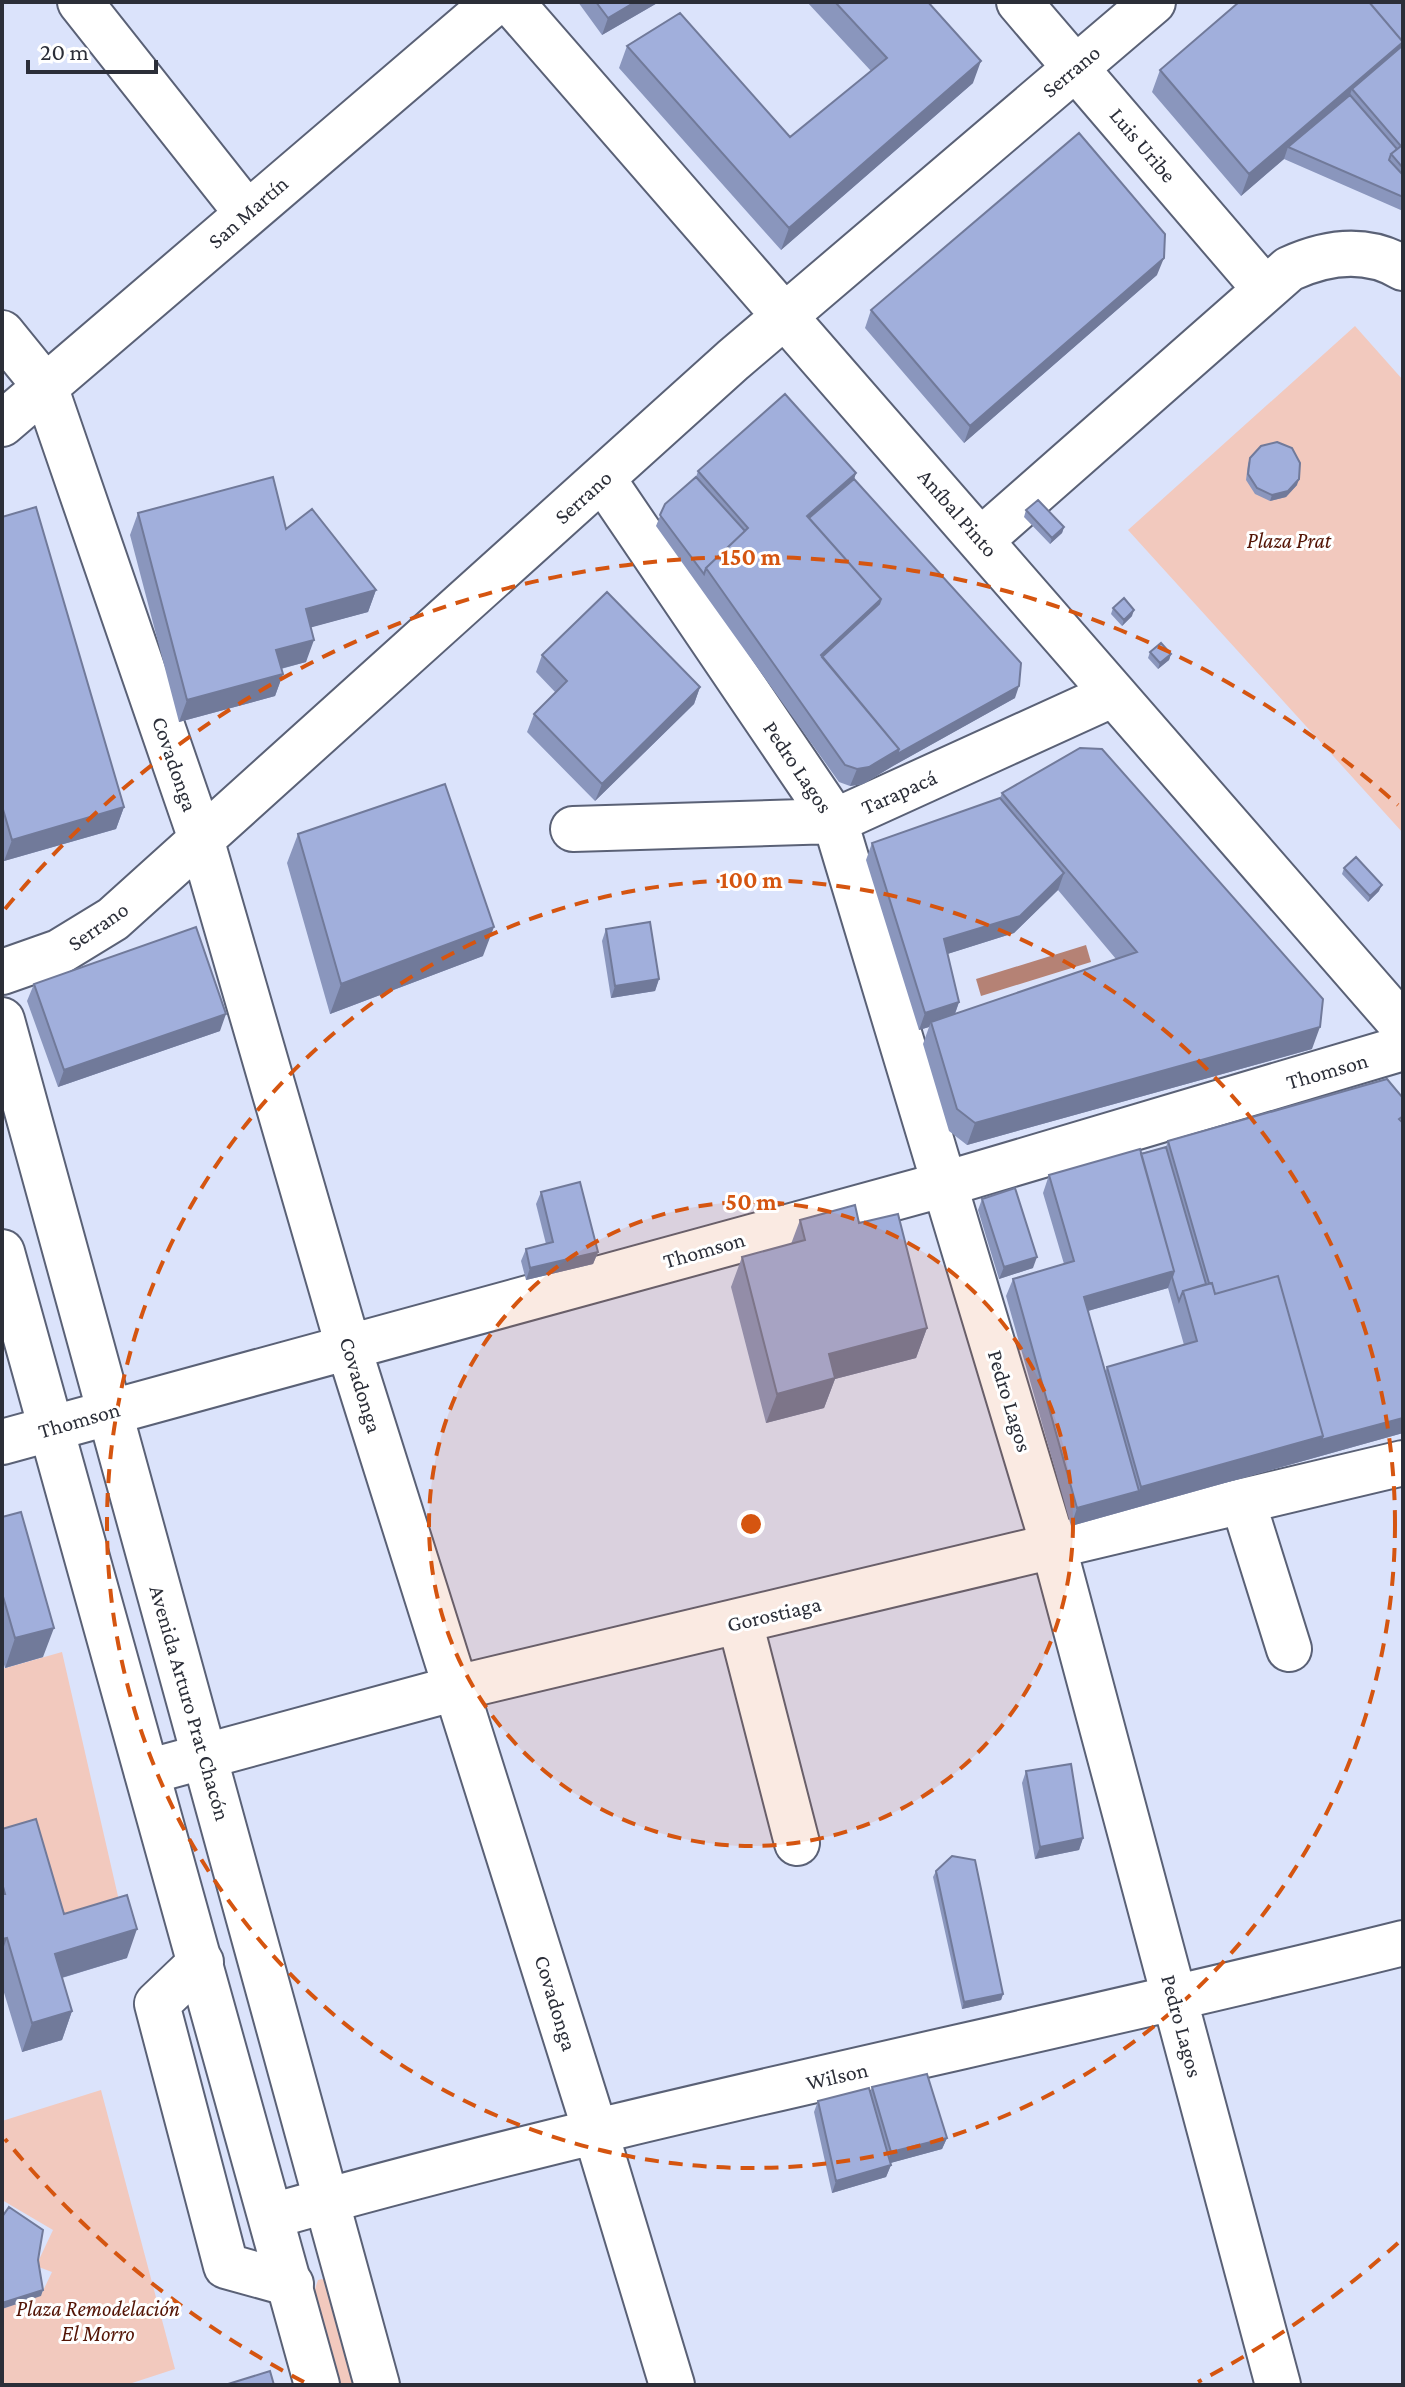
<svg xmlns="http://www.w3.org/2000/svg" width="1405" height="2387" font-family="'Crimson Pro',serif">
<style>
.green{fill:#f2c9be}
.water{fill:#b58275}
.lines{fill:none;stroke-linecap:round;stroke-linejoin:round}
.minor-casing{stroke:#5a6176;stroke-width:48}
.major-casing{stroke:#5a6176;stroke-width:48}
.minor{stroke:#fff;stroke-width:44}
.major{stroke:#fff;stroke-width:44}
.wall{fill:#8a96bd;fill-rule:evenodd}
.shaded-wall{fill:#717a9a}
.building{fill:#a1afdc;stroke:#717a9a;stroke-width:2}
.ring{fill:none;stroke:#d55510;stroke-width:4;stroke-dasharray:14 10}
.labels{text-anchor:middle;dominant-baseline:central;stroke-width:6;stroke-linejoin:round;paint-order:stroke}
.street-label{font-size:22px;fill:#2b2e38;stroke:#fff}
.park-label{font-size:22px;font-style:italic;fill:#531405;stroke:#fff}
.centre{fill:#d55510;stroke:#fff;stroke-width:4}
.ring-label{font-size:24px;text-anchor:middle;font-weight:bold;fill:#d55510;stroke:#fff;stroke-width:6;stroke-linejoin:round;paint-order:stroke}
</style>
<rect width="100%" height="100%" fill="#dbe3fb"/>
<!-- green -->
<path class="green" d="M 1355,326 L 1403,380 L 1403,833 L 1128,530 Z
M 62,1652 L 120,1905 L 56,1924 L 2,1838 L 2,1669 Z
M 101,2090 L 175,2369 L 126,2385 L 2,2385 L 2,2309 L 41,2295 L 52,2272 L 36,2266 L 53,2230 L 2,2200 L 2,2121 Z
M 322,2279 L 328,2282 L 356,2385 L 340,2385 L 314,2292 L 318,2280 Z"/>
<!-- water -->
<path class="water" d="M 1086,945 L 1091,962 L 981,996 L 976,979 Z"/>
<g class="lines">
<!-- minor casing -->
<g class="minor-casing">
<path id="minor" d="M 80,2 L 247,213
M 511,2 L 1403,1026
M 1019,2 L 1265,289
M 2,333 L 45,386 L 202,842 L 349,1349 L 595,2130 L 672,2385
M 2,424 L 495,2
M 603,479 L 835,821 L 1054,1548 L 1278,2385
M 981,540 L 1289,269 C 1326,252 1366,246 1403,268
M 573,829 L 835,821 L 1114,694
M 2,972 L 59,952 L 113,919 L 733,360 L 1153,2
M 2,1442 L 945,1184 L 1403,1048
M 1243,1502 L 1289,1649
M 740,1622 L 797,1843
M 147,1772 L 456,1688 L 1403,1463
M 201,1962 L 157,2004 L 226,2266 L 291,2284
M 272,2216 C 645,2110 1027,2037 1403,1943"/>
</g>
<!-- major casing -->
<g class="major-casing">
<path id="major" d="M 2,1020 L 377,2385
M 2,1252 L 317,2385"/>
</g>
<!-- minor -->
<use href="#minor" class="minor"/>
<!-- major -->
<use href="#major" class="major"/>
</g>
<!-- wall -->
<path class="wall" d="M 578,2 L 659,2 L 602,35 Z
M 807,2 L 928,2 L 973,83 L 781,250 L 619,68 L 627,46 L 790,137 L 871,71 Z
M 1403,2 L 1403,211 L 1284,159 L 1241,196 L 1152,92 L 1160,70 Z
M 1157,275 L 964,443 L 865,328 L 871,310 Z
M 1250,458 L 1297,485 L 1286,497 L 1270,501 L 1255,494 L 1246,480 L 1248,464 Z
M 698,471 L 856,473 L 854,479 L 1015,698 L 893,766 L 863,784 L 850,786 L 839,782 L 656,526 L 665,504 L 696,477 Z
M 1026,510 L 1064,527 L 1062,533 L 1050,544 L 1024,517 Z
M 138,513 L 286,529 L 376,590 L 368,612 L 311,627 L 306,662 L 281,669 L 283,674 L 275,696 L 179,722 L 130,535 Z
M 2,517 L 124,807 L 116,829 L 4,861 L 2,856 Z
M 1113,608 L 1132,616 L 1122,626 L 1111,614 Z
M 1150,652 L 1171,654 L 1169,660 L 1158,669 L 1148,658 Z
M 542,655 L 700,687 L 694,704 L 595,801 L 527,732 L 534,714 L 556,693 L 536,672 Z
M 1002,793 L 1312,1049 L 967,1145 L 949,1131 L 923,1044 L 929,1027 L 919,1030 L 866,860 L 872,843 L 1000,798 ZM 1058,890 L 1116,959 L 955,1014 L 959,1002 L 947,954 L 1014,933 Z
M 298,834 L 483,956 L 330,1014 L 287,863 Z
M 1344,868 L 1379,891 L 1368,902 L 1342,874 Z
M 606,929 L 659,979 L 655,991 L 611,998 L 602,941 Z
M 34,984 L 220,1031 L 58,1087 L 27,1001 Z
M 1168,1141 L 1403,1433 L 1071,1526 L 1006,1296 L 1013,1279 L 1064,1264 L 1043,1193 L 1049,1175 L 1166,1147 ZM 1168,1288 L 1184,1345 L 1107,1367 L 1105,1373 L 1088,1311 Z
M 541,1192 L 598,1252 L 593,1264 L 526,1280 L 521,1261 L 526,1249 L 546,1244 L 536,1204 Z
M 982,1199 L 1033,1268 L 999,1279 L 978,1210 Z
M 800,1220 L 859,1223 L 927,1328 L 916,1358 L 835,1379 L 824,1408 L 766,1423 L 731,1287 L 742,1257 L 791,1244 Z
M 2,1517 L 43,1657 L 5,1668 L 2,1658 Z
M 1026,1771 L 1083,1838 L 1079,1850 L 1035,1859 L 1022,1783 Z
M 2,1829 L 64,1914 L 127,1958 L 62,1978 L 72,2011 L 62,2040 L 22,2052 L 2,1986 Z
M 936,1871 L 1003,1994 L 1001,2000 L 962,2009 L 933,1877 Z
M 872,2087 L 947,2138 L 942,2149 L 890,2163 L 891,2165 L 886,2177 L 832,2193 L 814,2112 L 818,2101 L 870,2093 Z"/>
<!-- shaded-wall -->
<path class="shaded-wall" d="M 635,2 L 659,2 L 602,35 L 608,18 Z
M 1403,42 L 1395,64 L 1352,89 L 1346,106 L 1288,147 L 1284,159 L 1241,196 L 1249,174 Z
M 981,61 L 973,83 L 781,250 L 789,228 Z
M 1164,258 L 1157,275 L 964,443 L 970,426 Z
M 856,473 L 850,491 L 809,526 L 807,516 Z
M 1299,479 L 1297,485 L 1286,497 L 1270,501 L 1272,495 Z
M 1064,527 L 1062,533 L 1050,544 L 1052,538 Z
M 376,590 L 368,612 L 298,631 L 306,609 Z
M 881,599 L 874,616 L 822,664 L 821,655 Z
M 1134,610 L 1132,616 L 1122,626 L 1124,620 Z
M 314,640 L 306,662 L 268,672 L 276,650 Z
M 1171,654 L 1169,660 L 1158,669 L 1160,663 Z
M 283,674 L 275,696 L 179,722 L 187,700 Z
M 1019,686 L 1015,698 L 893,766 L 897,754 Z
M 700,687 L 694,704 L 595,801 L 602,784 Z
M 899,749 L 893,766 L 863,784 L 850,786 L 857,769 Z
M 124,807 L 116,829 L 4,861 L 12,840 Z
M 1064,873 L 1058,890 L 1014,933 L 938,957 L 944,939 Z
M 1382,885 L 1379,891 L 1368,902 L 1370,896 Z
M 494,927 L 483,956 L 330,1014 L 341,984 Z
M 659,979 L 655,991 L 611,998 L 615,986 Z
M 959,1002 L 953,1019 L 931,1022 L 929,1027 L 919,1030 L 925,1013 Z
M 226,1014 L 220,1031 L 58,1087 L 64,1070 Z
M 1320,1027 L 1312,1049 L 967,1145 L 975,1123 Z
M 598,1252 L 593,1264 L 526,1280 L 530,1268 Z
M 1037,1257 L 1033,1268 L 999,1279 L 1004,1267 Z
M 1174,1271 L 1168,1288 L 1077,1314 L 1084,1297 Z
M 927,1328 L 916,1358 L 835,1379 L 824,1408 L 766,1423 L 777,1394 L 829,1354 Z
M 1403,1418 L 1403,1433 L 1071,1526 L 1077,1508 L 1139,1491 L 1141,1487 L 1323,1436 Z
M 54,1628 L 43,1657 L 5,1668 L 15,1638 Z
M 1083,1838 L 1079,1850 L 1035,1859 L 1040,1847 Z
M 137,1929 L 127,1958 L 44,1983 L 55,1954 Z
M 7,1938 L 2,1952 L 2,1939 Z
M 1003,1994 L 1001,2000 L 962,2009 L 964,2002 Z
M 72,2011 L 62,2040 L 22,2052 L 32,2023 Z
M 947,2138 L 942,2149 L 887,2164 L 891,2152 Z
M 891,2165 L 886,2177 L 832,2193 L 836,2181 Z
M 43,2290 L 41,2296 L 2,2309 L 2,2303 Z"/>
<!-- building -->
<path class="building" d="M 596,2 L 635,2 L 608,18 Z
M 835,2 L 928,2 L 981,61 L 789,228 L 627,46 L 680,13 L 790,137 L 887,58 Z
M 1239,2 L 1369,2 L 1403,42 L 1249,174 L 1160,70 Z
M 1369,2 L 1403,2 L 1403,168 L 1391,154 L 1401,146 L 1352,89 L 1401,47 L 1403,42 Z
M 1350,95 L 1397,149 L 1391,154 L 1389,160 L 1403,175 L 1403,197 L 1288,147 Z
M 1079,133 L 1165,234 L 1164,258 L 970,426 L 871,310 Z
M 785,394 L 856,473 L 807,516 L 881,599 L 821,655 L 899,749 L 869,767 L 857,769 L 845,765 L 706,568 L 748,528 L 698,471 Z
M 1277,442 L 1292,448 L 1300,463 L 1299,479 L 1288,491 L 1272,495 L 1257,488 L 1248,474 L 1250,458 L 1261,446 Z
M 273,477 L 286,529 L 312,509 L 376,590 L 306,609 L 314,640 L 276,650 L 283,674 L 187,700 L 138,513 Z
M 696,477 L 745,531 L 706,568 L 704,574 L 660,515 L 665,504 Z
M 854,479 L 1021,663 L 1019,686 L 897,754 L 899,749 L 822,657 L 879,604 L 881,599 L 809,518 Z
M 1038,500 L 1064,527 L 1052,538 L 1026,510 Z
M 36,507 L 124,807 L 12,840 L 2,806 L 2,517 Z
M 607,592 L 700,687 L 602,784 L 534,714 L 567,681 L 542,655 Z
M 1124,598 L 1134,610 L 1124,620 L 1113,608 Z
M 1161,643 L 1171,654 L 1160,663 L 1150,652 Z
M 1080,748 L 1102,749 L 1323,999 L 1320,1027 L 975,1123 L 957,1109 L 931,1022 L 1137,952 L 1002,793 Z
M 445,784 L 494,927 L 341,984 L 298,834 Z
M 1000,798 L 1064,873 L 1020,916 L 944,939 L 959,1002 L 925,1013 L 872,843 Z
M 1356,857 L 1382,885 L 1370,896 L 1344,868 Z
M 650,922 L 659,979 L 615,986 L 606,929 Z
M 196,927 L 226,1014 L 64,1070 L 34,984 Z
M 1387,1079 L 1403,1098 L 1403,1116 L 1399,1119 L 1403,1123 L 1403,1418 L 1321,1440 L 1323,1436 L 1278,1276 L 1215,1294 L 1212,1283 L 1209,1283 L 1168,1141 Z
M 1166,1147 L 1206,1284 L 1183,1291 L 1179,1301 L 1172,1277 L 1174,1271 L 1141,1154 Z
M 1140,1149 L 1174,1271 L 1084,1297 L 1139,1491 L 1077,1508 L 1013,1279 L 1074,1261 L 1049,1175 Z
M 580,1182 L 598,1252 L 530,1268 L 526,1249 L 553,1242 L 541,1192 Z
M 1015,1188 L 1037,1257 L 1004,1267 L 982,1199 Z
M 855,1205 L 859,1223 L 898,1214 L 927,1328 L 829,1354 L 835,1378 L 777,1394 L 742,1257 L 805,1240 L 800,1220 Z
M 1278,1276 L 1323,1436 L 1141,1487 L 1107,1367 L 1197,1341 L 1183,1291 L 1212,1283 L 1215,1294 Z
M 21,1512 L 54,1628 L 15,1638 L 2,1593 L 2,1517 Z
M 1071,1764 L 1083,1838 L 1040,1847 L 1026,1771 Z
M 36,1819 L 64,1914 L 127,1895 L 137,1929 L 55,1954 L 72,2011 L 32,2023 L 7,1938 L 2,1939 L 2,1894 L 5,1894 L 2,1883 L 2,1829 Z
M 952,1856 L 975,1860 L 1003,1994 L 964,2002 L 936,1871 Z
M 927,2074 L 947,2138 L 891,2152 L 872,2087 Z
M 869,2088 L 891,2165 L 836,2181 L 818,2101 Z
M 9,2207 L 43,2230 L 38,2260 L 43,2290 L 2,2303 L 2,2217 Z
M 270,2371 L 274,2385 L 228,2385 L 228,2384 Z"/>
<!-- distance rings -->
<circle cx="751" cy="1524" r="322" fill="#d55510" fill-opacity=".12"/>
<g class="ring">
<circle cx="751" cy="1524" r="322"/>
<circle cx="751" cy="1524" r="644"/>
<path d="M1398 2243A967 967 0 0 1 1198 2382M304 2382A967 967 0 0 1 5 2139M5 909A967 967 0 0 1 1398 805"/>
</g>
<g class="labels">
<!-- street labels -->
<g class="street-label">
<text transform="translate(1071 71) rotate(-40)">Serrano</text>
<text transform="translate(1143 145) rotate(50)">Luis Uribe</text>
<text transform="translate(248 212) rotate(-41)">San Martín</text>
<text transform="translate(583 497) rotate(-42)">Serrano</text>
<text transform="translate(958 513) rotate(49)">Aníbal Pinto</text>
<text transform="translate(175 764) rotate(71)">Covadonga</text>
<text transform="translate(798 767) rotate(56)">Pedro Lagos</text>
<text transform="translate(899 792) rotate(-24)">Tarapacá</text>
<text transform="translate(98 926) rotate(-35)">Serrano</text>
<text transform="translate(1327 1071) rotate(-16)">Thomson</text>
<text transform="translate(704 1250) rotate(-16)">Thomson</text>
<text transform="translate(361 1385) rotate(73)">Covadonga</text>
<text transform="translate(1010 1401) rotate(73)">Pedro Lagos</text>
<text transform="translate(79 1420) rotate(-16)">Thomson</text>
<text transform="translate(774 1614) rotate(-13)">Gorostiaga</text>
<text transform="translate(190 1703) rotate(74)">Avenida Arturo Prat Chacón</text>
<text transform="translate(556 2003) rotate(73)">Covadonga</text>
<text transform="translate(1182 2026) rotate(75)">Pedro Lagos</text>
<text transform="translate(837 2076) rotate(-13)">Wilson</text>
</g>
<!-- park labels -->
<g class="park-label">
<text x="1289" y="540">Plaza Prat</text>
<text x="98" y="2308">Plaza Remodelación<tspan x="98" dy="25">El Morro</tspan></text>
</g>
</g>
<circle cx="751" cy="1524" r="12" class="centre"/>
<g class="ring-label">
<text x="751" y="565">150 m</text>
<text x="751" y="888">100 m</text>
<text x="751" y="1210">50 m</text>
</g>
<!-- border -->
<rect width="1405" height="2387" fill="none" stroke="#2b2e38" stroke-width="8"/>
<!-- scale -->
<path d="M28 60v12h128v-12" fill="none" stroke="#2b2e38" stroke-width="4"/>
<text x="40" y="60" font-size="24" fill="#2b2e38" stroke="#ffffff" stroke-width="6" paint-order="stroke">20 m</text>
</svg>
